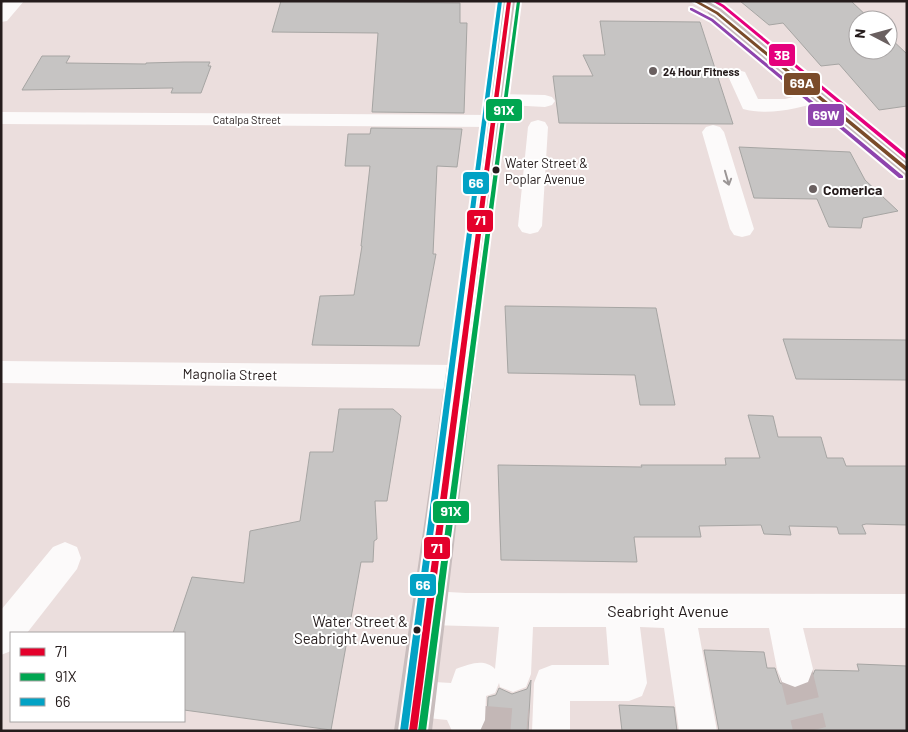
<svg xmlns="http://www.w3.org/2000/svg" width="908" height="732" font-family="Barlow,sans-serif">
<style>
.building{fill:#c6c4c3;stroke:#a6a5a3}
.lines{fill:none;stroke-linecap:round;stroke-linejoin:round}
.minor-tunnel{stroke:#c3b7b6;stroke-width:33;stroke-dasharray:33 16;stroke-linecap:butt}
.minor{fill:#fcfafa;fill-rule:evenodd}
.major{fill:#c8bdbd;fill-rule:evenodd}
.bus-1-casing{stroke:#fff;stroke-width:4}
.bus-2-casing{stroke:#fff;stroke-width:4}
.bus-3-casing{stroke:#fff;stroke-width:4}
.bus-4-casing{stroke:#fff;stroke-width:4}
.bus-5-casing{stroke:#fff;stroke-width:4}
.bus-6-casing{stroke:#fff;stroke-width:4}
.bus-1{fill:#e4002b;fill-rule:evenodd}
.bus-2{fill:#00a651;fill-rule:evenodd}
.bus-3{fill:#02a2c5;fill-rule:evenodd}
.bus-4{fill:#7a4b2a;fill-rule:evenodd}
.bus-5{fill:#8e44ad;fill-rule:evenodd}
.bus-6{fill:#e5007d;fill-rule:evenodd}
.oneway{stroke:#9b9696}
.poi-dot{fill:#6a6060;stroke:#fff;stroke-width:2}
.bus-dot{fill:#251c1c;stroke:#fff;stroke-width:2}
.labels{text-anchor:middle;dominant-baseline:central;stroke-width:4;stroke-linejoin:round;paint-order:stroke}
.far-poi-label{font-size:11px;font-weight:bold;fill:#251c1c;stroke:#fff;text-anchor:start}
.far-street-label{font-size:11px;fill:#251c1c;stroke:#fff}
.bus-label{font-size:13px;fill:#251c1c;stroke:#fff;text-anchor:start}
.poi-label{font-size:14px;font-weight:bold;fill:#251c1c;stroke:#fff;text-anchor:start}
.street-label{font-size:14px;fill:#251c1c;stroke:#fff}
.near-bus-label{font-size:15px;fill:#251c1c;stroke:#fff;text-anchor:end}
.near-street-label{font-size:16px;fill:#251c1c;stroke:#fff}
.line-badge{stroke:#fff;stroke-width:2}
.badge-label{font-size:14px;text-anchor:middle;font-weight:bold;fill:#fff}
</style>
<rect width="100%" height="100%" fill="#ebdedd"/>
<!-- building -->
<path class="building" d="M 281,1 L 460,3 L 460,23 L 467,23 L 464,113 L 372,112 L 378,33 L 272,32 Z
M 740,1 L 851,1 L 871,20 L 858,20 L 858,50 L 888,50 L 888,36 L 907,54 L 907,106 L 879,110 L 839,64 L 821,66 L 783,23 L 769,25 Z
M 600,21 L 700,22 L 733,124 L 559,123 L 553,76 L 593,76 L 583,55 L 605,55 Z
M 42,56 L 70,56 L 66,63 L 146,64 L 146,63 L 184,62 L 210,62 L 208,66 L 211,66 L 201,93 L 171,93 L 173,88 L 22,90 Z
M 371,128 L 462,129 L 457,167 L 437,166 L 433,254 L 436,254 L 419,346 L 312,345 L 320,296 L 354,295 L 362,246 L 361,246 L 370,166 L 345,166 L 348,134 L 370,134 Z
M 739,147 L 850,152 L 865,180 L 898,211 L 863,218 L 861,228 L 829,227 L 817,199 L 754,198 Z
M 505,306 L 656,308 L 675,405 L 640,405 L 635,375 L 508,373 Z
M 783,339 L 907,340 L 907,380 L 796,379 Z
M 339,409 L 393,409 L 401,416 L 387,501 L 375,501 L 377,539 L 374,541 L 373,562 L 361,562 L 331,730 L 184,710 L 184,633 L 173,633 L 192,577 L 244,583 L 250,531 L 300,521 L 310,452 L 333,452 Z
M 748,415 L 773,416 L 778,437 L 821,437 L 827,458 L 843,458 L 846,466 L 907,466 L 907,525 L 866,524 L 862,525 L 866,534 L 839,534 L 837,527 L 789,526 L 791,535 L 764,534 L 761,525 L 699,526 L 701,537 L 634,537 L 637,562 L 501,560 L 498,465 L 642,467 L 641,465 L 726,465 L 725,458 L 760,458 Z
M 704,650 L 764,652 L 767,668 L 775,668 L 780,683 L 794,689 L 809,684 L 815,670 L 859,671 L 857,664 L 907,666 L 907,731 L 719,731 Z
M 531,680 L 528,731 L 482,731 L 487,720 L 488,697 L 496,695 L 499,688 L 512,694 L 527,689 Z
M 619,705 L 674,707 L 677,731 L 622,731 Z"/>
<g class="lines">
<!-- minor-tunnel -->
<path class="minor-tunnel" d="M 795,669 L 810,731
M 478,722 L 528,726"/>
<!-- minor -->
<path class="minor" d="M 5,1 L 24,1 L 7,21 L 1,22 L 1,6 Z
M 738,70 L 745,72 L 758,99 L 785,99 L 818,91 L 825,93 L 828,97 L 825,101 C 798,108 770,116 743,109 L 728,76 L 731,72 Z
M 496,94 L 545,95 L 552,97 L 555,101 L 552,105 L 545,107 L 489,104 L 486,100 L 489,96 Z
M 1,112 L 493,115 L 500,116 L 503,121 L 500,126 L 493,127 L 1,124 Z
M 538,120 L 545,122 L 548,127 L 542,226 L 538,232 L 530,234 L 522,232 L 518,226 L 528,127 L 531,122 Z
M 713,125 L 720,127 L 724,132 L 754,229 L 750,235 L 742,237 L 734,235 L 730,229 L 702,132 L 706,127 Z
M 1,361 L 459,365 L 469,369 L 473,377 L 469,385 L 459,389 L 1,383 Z
M 65,542 L 77,547 L 81,558 L 77,569 L 27,633 L 11,633 L 11,651 L 1,655 L 1,610 L 53,547 Z
M 430,591 L 466,593 L 907,594 L 907,628 L 803,628 L 813,669 L 808,682 L 795,687 L 782,682 L 777,669 L 769,628 L 698,628 L 717,731 L 679,731 L 664,628 L 640,627 L 647,683 L 642,696 L 629,701 L 570,701 L 570,731 L 532,731 L 534,683 L 539,670 L 552,665 L 609,665 L 606,627 L 533,627 L 531,674 L 526,687 L 513,692 L 500,687 L 499,683 L 495,693 L 486,696 L 485,720 L 480,731 L 452,731 L 447,720 L 418,717 L 405,712 L 400,699 L 405,686 L 418,681 L 451,683 L 456,669 C 470,664 484,658 495,669 L 499,627 L 430,625 L 418,620 L 413,608 L 418,596 Z"/>
<!-- major -->
<path class="major" d="M 500,1 L 518,1 L 432,731 L 394,731 Z
M 700,1 L 718,1 L 723,9 L 907,158 L 907,177 L 899,175 L 711,17 Z"/>
<!-- bus-1 casing -->
<g class="bus-1-casing">
<path id="bus-1" d="M 507,1 L 511,1 L 417,731 L 409,731 Z"/>
</g>
<!-- bus-2 casing -->
<g class="bus-2-casing">
<path id="bus-2" d="M 517,1 L 520,2 L 426,731 L 418,731 Z"/>
</g>
<!-- bus-3 casing -->
<g class="bus-3-casing">
<path id="bus-3" d="M 498,1 L 502,1 L 408,730 L 400,731 Z"/>
</g>
<!-- bus-4 casing -->
<g class="bus-4-casing">
<path id="bus-4" d="M 693,1 L 698,1 L 718,12 L 907,167 L 907,172 L 716,14 Z"/>
</g>
<!-- bus-5 casing -->
<g class="bus-5-casing">
<path id="bus-5" d="M 690,8 L 692,8 L 713,19 L 903,176 L 903,178 L 899,178 L 711,21 L 690,10 Z"/>
</g>
<!-- bus-6 casing -->
<g class="bus-6-casing">
<path id="bus-6" d="M 712,1 L 717,1 L 724,5 L 907,155 L 907,160 L 722,7 Z"/>
</g>
<!-- bus-1 -->
<use href="#bus-1" class="bus-1"/>
<!-- bus-2 -->
<use href="#bus-2" class="bus-2"/>
<!-- bus-3 -->
<use href="#bus-3" class="bus-3"/>
<!-- bus-4 -->
<use href="#bus-4" class="bus-4"/>
<!-- bus-5 -->
<use href="#bus-5" class="bus-5"/>
<!-- bus-6 -->
<use href="#bus-6" class="bus-6"/>
</g>
<!-- one-way arrows -->
<defs><path id="oneway-shaft" d="M-6 0H5M1.5-3L5.5 0L1.5 3" fill="none" stroke-width="1.6" stroke-linecap="round" stroke-linejoin="round" transform="scale(1.25)"/></defs>
<use class="oneway" href="#oneway-shaft" transform="translate(727 178) rotate(74)"/>
<!-- markers -->
<g class="poi-dot">
<circle cx="653" cy="71" r="5"/>
<circle cx="813" cy="189" r="5"/>
</g>
<g class="bus-dot">
<circle cx="496" cy="170" r="4.5"/>
<circle cx="417" cy="630" r="4.5"/>
</g>
<g class="labels">
<!-- far-poi labels -->
<g class="far-poi-label">
<text x="663" y="71">24 Hour Fitness</text>
</g>
<!-- far-street labels -->
<g class="far-street-label">
<text x="247" y="119">Catalpa Street</text>
</g>
<!-- bus labels -->
<g class="bus-label">
<text x="505" y="163">Water Street &amp;<tspan x="505" dy="16">Poplar Avenue</tspan></text>
</g>
<!-- poi labels -->
<g class="poi-label">
<text x="823" y="189">Comerica</text>
</g>
<!-- street labels -->
<g class="street-label">
<text transform="translate(230 374) rotate(1)">Magnolia Street</text>
</g>
<!-- near-bus labels -->
<g class="near-bus-label">
<text x="408" y="621">Water Street &amp;<tspan x="408" dy="17">Seabright Avenue</tspan></text>
</g>
<!-- near-street labels -->
<g class="near-street-label">
<text x="668" y="610">Seabright Avenue</text>
</g>
</g>
<g class="line-badge">
<rect x="768" y="43" width="28" height="24" rx="5" fill="#e5007d"/>
<rect x="783" y="72" width="38" height="24" rx="5" fill="#7a4b2a"/>
<rect x="485" y="98" width="38" height="24" rx="5" fill="#00a651"/>
<rect x="807" y="103" width="38" height="24" rx="5" fill="#8e44ad"/>
<rect x="462" y="171" width="28" height="24" rx="5" fill="#02a2c5"/>
<rect x="466" y="209" width="28" height="24" rx="5" fill="#e4002b"/>
<rect x="432" y="500" width="38" height="24" rx="5" fill="#00a651"/>
<rect x="423" y="536" width="28" height="24" rx="5" fill="#e4002b"/>
<rect x="409" y="573" width="28" height="24" rx="5" fill="#02a2c5"/>
</g>
<g class="badge-label">
<text x="782" y="60">3B</text>
<text x="802" y="88">69A</text>
<text x="504" y="115">91X</text>
<text x="826" y="120">69W</text>
<text x="476" y="188">66</text>
<text x="480" y="225">71</text>
<text x="451" y="516">91X</text>
<text x="437" y="553">71</text>
<text x="423" y="590">66</text>
</g>
<!-- border -->
<rect width="908" height="732" fill="none" stroke="#251c1c" stroke-width="5"/>
<!-- legend -->
<rect x="10" y="632" width="175" height="90" fill="#ffffff" stroke="#a8a4a4"/>
<rect x="20" y="648" width="25" height="8" fill="#e4002b" stroke="#a8a4a4"/>
<text x="55" y="657" font-size="15" fill="#251c1c">71</text>
<rect x="20" y="673" width="25" height="8" fill="#00a651" stroke="#a8a4a4"/>
<text x="55" y="682" font-size="15" fill="#251c1c">91X</text>
<rect x="20" y="698" width="25" height="8" fill="#02a2c5" stroke="#a8a4a4"/>
<text x="55" y="707" font-size="15" fill="#251c1c">66</text>
<!-- north arrow -->
<g transform="translate(873 35) rotate(276)"><circle r="24" fill="#ffffff" stroke="#a8a4a4"/>
<path d="M0-4L9 19L0 12L-9 19Z" fill="#6a6060"/>
<text y="-8" font-size="14" font-weight="bold" text-anchor="middle" fill="#251c1c">N</text>
</g>
</svg>
